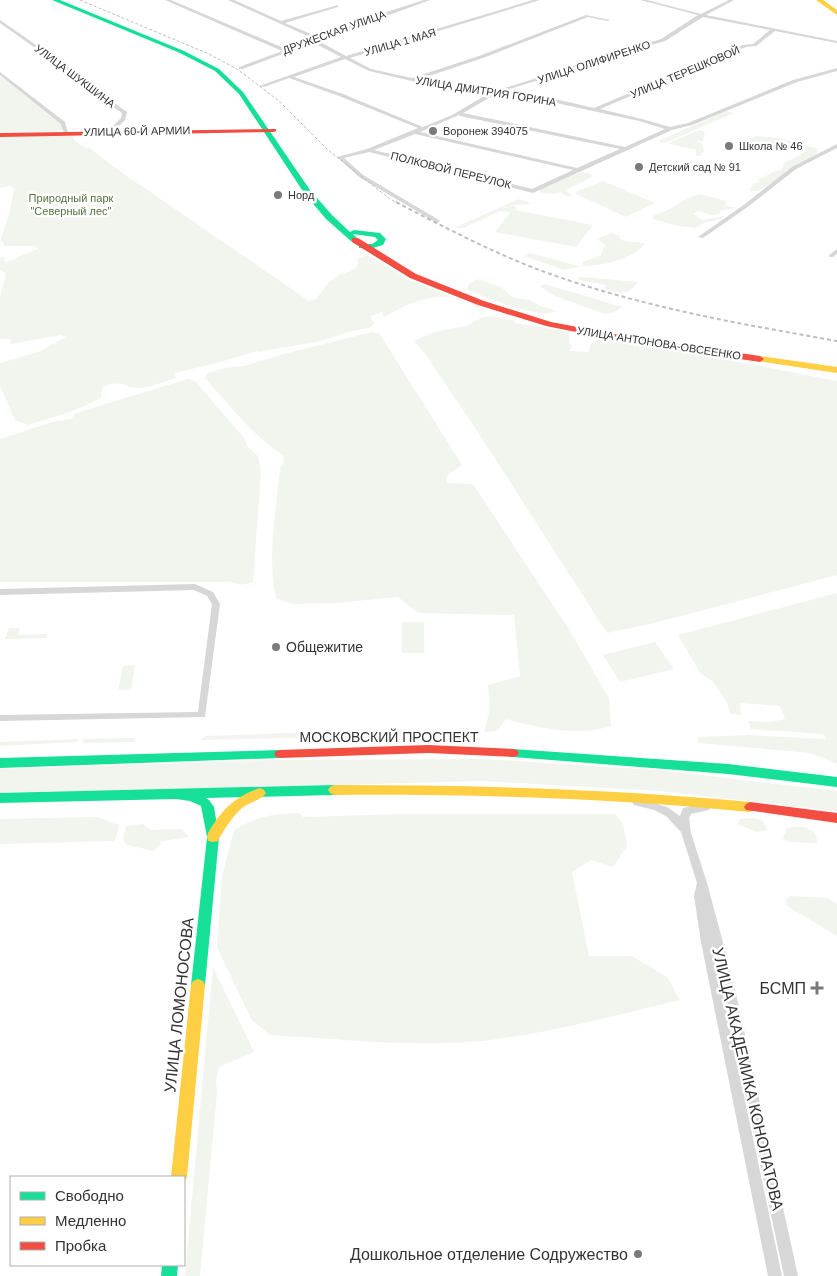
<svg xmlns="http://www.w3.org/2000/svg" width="837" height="1276" font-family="Arial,sans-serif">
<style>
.green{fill:#f1f5ed}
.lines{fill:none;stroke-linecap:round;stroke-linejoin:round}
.street{fill:#d7d7d7;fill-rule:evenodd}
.fast{fill:#16e098;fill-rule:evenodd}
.slow{fill:#ffcf43;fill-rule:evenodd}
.jam{fill:#f24e42;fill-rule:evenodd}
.rail-far1{stroke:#bebebe;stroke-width:1;stroke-dasharray:3 2;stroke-linecap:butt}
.rail{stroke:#bebebe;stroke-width:2;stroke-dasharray:4 3;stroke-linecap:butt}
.poi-dot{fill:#7a7a7a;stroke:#fff;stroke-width:2}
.labels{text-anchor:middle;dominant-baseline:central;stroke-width:5;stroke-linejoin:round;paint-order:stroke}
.far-street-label{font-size:11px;fill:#333;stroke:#fff}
.far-poi-label{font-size:11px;fill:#333;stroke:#fff;text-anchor:start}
.far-park-label{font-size:11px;fill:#54713e;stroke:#fff}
.poi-label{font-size:14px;fill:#333;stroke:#fff;text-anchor:start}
.street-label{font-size:14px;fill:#333;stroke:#fff}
.near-poi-label{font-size:16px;fill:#333;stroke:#fff;text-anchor:end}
.near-street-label{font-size:16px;fill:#333;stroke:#fff}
</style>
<rect width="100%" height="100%" fill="#fff"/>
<!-- green -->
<path class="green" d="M 0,73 L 63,123 L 66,129 L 58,131 L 0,132 Z
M 727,111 L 734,113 L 665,143 L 658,141 Z
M 699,130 L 705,132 L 703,141 L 696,141 L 702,144 L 704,151 L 700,156 L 696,156 L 696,150 L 670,144 L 669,143 Z
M 70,134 L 75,136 L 73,139 L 86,148 L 90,148 L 114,167 L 309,301 L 316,299 L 329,282 L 341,274 L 345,274 L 357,267 L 358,259 L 368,255 L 409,280 L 455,298 C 430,293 405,305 384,317 L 382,312 L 370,316 L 374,323 L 369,328 L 348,332 L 321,341 L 258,352 L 258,351 L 224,361 L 175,373 L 176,378 C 165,381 152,387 140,388 C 124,389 122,377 102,388 L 101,398 L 73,411 L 28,425 L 15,420 L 0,386 L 0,363 L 38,352 L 66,337 L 61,335 L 11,344 L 10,339 L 0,339 L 0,297 L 6,274 L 0,270 L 0,257 L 4,257 L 5,262 C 17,259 27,252 39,249 L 35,246 L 4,246 L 3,242 L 0,241 L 9,215 L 14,189 L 10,186 L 0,188 L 0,135 Z
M 756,136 L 779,138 L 818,149 L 816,158 L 758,191 L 750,191 L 753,184 L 760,182 L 758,180 L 775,171 L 782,170 L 784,163 L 807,151 L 788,146 L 776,146 L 776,143 L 748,143 L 751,138 Z
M 581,172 L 589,173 L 592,177 L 566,190 L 572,195 L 569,197 L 560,192 L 554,194 L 541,193 L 539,190 Z
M 603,181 L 655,203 L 626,217 L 574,193 Z
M 699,194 L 727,201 L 724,206 L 739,208 L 721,210 L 719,214 L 712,215 L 698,211 L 693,214 L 702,220 L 725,216 C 715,223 705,220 696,228 L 674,225 L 653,219 L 653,215 C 673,211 681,199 699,194 Z
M 518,199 L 533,204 L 513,205 L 517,209 L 515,210 L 593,225 L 576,247 L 495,232 L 511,212 L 501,211 L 463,228 L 454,228 Z
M 611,233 L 620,236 L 619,238 C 626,244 637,240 645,244 C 631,260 602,266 582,266 L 583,262 L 601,255 L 605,244 L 596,239 Z
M 530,253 L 579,266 L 579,267 L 564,270 L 524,256 Z
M 582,277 L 638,282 L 630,291 L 619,293 L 604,289 L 606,285 L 579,280 L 579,278 Z
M 477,279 L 501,287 L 514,298 L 530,300 L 540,306 L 557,311 C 541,321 486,297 467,290 L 468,285 Z
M 545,284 L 622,307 L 613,313 L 604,314 L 555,296 L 539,286 Z
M 494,316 L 516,321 L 514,323 L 565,331 L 569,333 L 569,342 L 572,347 L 569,351 L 589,352 L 590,345 L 598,339 L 724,359 L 837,381 L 837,575 L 654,623 L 607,633 L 478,432 L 426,355 L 414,341 L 434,332 L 466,326 L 483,317 Z
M 372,332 L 379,333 L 462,465 L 448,474 L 446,483 L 473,484 L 570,631 L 609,698 L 611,726 C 577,737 539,728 506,719 L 497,731 L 484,732 L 490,709 L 488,685 L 520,676 L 514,615 L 418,613 L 398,597 L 336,603 L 292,604 L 276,598 C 267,557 276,511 280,469 L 284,462 L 284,456 C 253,436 229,405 205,378 L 207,373 L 229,367 L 244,366 L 284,354 Z
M 188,379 L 196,382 L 244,438 L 248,447 L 258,456 L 261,472 L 253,582 L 243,585 L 229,582 L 0,582 L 0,439 L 52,422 L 71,419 L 76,413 Z
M 837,593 L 837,764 L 811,753 L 698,743 L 698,737 L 749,735 L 826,739 L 823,734 L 751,729 L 748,721 L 770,722 L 785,719 L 780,706 L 740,703 L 741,715 L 730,714 L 727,702 L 713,682 L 700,673 L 678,635 Z
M 402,622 L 424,622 L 424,653 L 402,653 Z
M 9,628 L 20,628 L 18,635 L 48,634 L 46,638 L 5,639 Z
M 655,642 L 674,669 L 620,682 L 603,655 Z
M 135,665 L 131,690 L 118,690 L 123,666 Z
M 406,729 L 409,733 L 405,738 L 380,736 L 201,740 L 205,736 Z
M 133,738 L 136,740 L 134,742 L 82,743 L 84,739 Z
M 78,739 L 76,742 L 0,746 L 0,742 Z
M 484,759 L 657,770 L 837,791 L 837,811 L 660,791 L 482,781 L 0,794 L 0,769 L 271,760 Z
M 299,813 L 303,817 L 401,814 L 615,814 L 623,823 L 627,846 L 613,867 L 591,860 L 572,872 L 589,956 L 632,956 L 667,977 L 680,1000 C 620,1014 559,1031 498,1039 C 423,1049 345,1039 270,1035 L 251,1019 L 217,947 L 222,877 L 234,830 C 258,816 272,814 299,813 Z
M 97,817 L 119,825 L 117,835 L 114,841 L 0,844 L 0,819 Z
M 755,818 L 763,821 L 767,830 L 757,832 L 737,824 L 740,819 Z
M 143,824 L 151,830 L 182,829 L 189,837 L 163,841 L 154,851 L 127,845 L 123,840 L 126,826 Z
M 787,827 L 806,827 L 815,833 L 818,843 L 790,842 L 783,839 Z
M 791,896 L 827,898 L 837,904 L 837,936 L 787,906 L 786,899 Z
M 213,967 L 254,1052 L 219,1067 L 216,1080 L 217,1092 L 200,1276 L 185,1276 Z"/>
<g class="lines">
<!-- street -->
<path class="street" d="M 165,0 L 171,0 L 286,49 L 314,39 L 228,0 L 234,0 L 281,21 L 338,5 L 338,7 L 285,23 L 318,37 L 377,15 L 424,0 L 430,0 L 321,40 L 322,43 L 346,56 L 533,0 L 540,0 L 350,58 L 371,69 L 412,78 L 479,56 L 586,15 L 610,20 L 608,21 L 588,17 L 483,58 L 417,80 L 433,84 L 492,92 L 661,39 L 698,15 L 640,0 L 647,0 L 701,14 L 729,0 L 734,0 L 706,15 L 837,41 L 837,43 L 775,31 L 756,46 L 746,47 L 600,109 L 642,119 L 670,127 L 688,123 L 793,80 L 837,68 L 837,71 L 797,82 L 692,125 L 672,130 L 533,193 L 369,152 L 344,158 L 363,175 L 439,220 L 440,221 L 437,223 L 359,177 L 337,157 L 367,149 L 418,128 L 339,96 L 289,78 L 264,87 L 259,86 L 341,57 L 318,45 L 317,41 L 243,69 L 239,69 L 239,67 L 282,51 ZM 703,17 L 770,30 L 753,44 L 743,45 L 594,108 L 533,94 L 500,92 L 665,41 ZM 345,59 L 369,71 L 433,86 L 488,94 L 452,115 L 423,127 L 343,94 L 294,77 ZM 494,95 L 533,98 L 639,121 L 665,129 L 625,147 L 463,113 ZM 459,115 L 460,116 L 620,149 L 577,168 L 420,132 ZM 415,134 L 573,170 L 532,189 L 374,150 Z
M 0,20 L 94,85 L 100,93 L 127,112 L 125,120 L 112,133 L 108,133 L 108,131 L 121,118 L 122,113 L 96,95 L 90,87 L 0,23 Z
M 0,72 L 65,122 L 68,133 L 64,133 L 61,124 L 0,75 Z
M 837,144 L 837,148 L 796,169 L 749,206 L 703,238 L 698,237 L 745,204 L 792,167 Z
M 837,249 L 837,254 L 833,257 L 829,257 L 829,255 Z
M 195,584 L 213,592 L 220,604 L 205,717 L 0,721 L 0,715 L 198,712 L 212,604 L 207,596 L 194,590 L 0,595 L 0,589 Z
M 637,798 L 667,807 L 680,816 L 683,808 C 691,806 702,802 709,804 L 711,807 L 709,810 L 691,814 L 689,818 L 691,833 L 707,883 L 733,980 L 798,1276 L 784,1276 L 721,980 L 711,938 L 782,1276 L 768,1276 L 701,942 L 694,896 L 697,883 L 681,832 L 666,816 L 654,810 L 634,805 L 632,802 L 634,799 Z"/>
<!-- fast -->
<path class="fast" d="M 52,0 L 60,0 L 184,51 L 219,69 L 243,92 L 310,190 L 332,215 L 350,232 L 354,230 L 380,233 L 386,239 L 383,245 L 373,248 L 359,248 L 359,244 L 372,244 L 378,240 L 375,237 L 353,234 L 359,240 L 352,242 L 326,219 L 304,193 L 239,94 L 215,71 L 180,53 Z
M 513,749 L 728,764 L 837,777 L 837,787 L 728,774 L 513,757 L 509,756 L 507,753 L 509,750 Z
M 280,750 L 284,751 L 286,754 L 284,757 L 280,758 L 0,768 L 0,758 Z
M 334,785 L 338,787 L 340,790 L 338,793 L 334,795 L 206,798 L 209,800 L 214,807 L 219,837 L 205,985 L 203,989 L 198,991 L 193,989 L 191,985 L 207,837 L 201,806 L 190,801 L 176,799 L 0,803 L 0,793 Z
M 162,1265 L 178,1265 L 177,1276 L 161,1276 Z"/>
<!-- slow -->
<path class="slow" d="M 816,0 L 823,0 L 837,10 L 837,15 Z
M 760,356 L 837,367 L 837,373 L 757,361 L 756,359 Z
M 334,785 C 473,785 612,789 750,802 L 754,804 L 756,807 L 754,810 L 750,812 C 612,798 473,794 334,795 L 330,793 L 328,790 L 330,787 Z
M 260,788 L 264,790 L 266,793 C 262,800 249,802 242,808 C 232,817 224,829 218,841 L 213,842 L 208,841 L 207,837 L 208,833 C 221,811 235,796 260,788 Z
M 198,979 L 203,981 L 205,985 L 187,1177 L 184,1183 L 184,1177 L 171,1177 L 191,985 L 193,981 Z"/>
<!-- jam -->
<path class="jam" d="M 276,129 L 276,131 L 274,132 L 0,137 L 0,133 Z
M 352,238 L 358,238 L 416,274 L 484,301 L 551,322 L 631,337 L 760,356 L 764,359 L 760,362 L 631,343 L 546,326 L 478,305 L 410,278 L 352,242 Z
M 428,745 L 513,749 L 517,750 L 519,753 L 517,756 L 513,757 L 428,753 L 280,758 L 276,757 L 274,754 L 276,751 L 280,750 Z
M 750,802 L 837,813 L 837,823 L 746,810 L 744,807 L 746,804 Z"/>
<!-- rail-far1 -->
<path class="rail-far1" d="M 80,0 L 209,54 L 237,69 L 279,101 L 328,150 L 390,199 L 399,204"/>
<!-- rail -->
<path class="rail" d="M 396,202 C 442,226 486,249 534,268 C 631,305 735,323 837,341"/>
</g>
<!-- markers -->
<g class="poi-dot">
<circle cx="433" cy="131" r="5"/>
<circle cx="729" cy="146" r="5"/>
<circle cx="639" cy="167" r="5"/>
<circle cx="278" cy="195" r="5"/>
<circle cx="276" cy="647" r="5"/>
<path d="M814.5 980.5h5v5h5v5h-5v5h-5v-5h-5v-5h5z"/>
<circle cx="638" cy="1254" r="5"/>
</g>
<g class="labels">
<!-- far-street labels -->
<g class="far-street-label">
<text transform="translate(334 32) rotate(-20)">ДРУЖЕСКАЯ УЛИЦА</text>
<text transform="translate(400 42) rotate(-16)">УЛИЦА 1 МАЯ</text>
<text transform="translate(594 62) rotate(-18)">УЛИЦА ОЛИФИРЕНКО</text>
<text transform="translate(685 72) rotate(-23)">УЛИЦА ТЕРЕШКОВОЙ</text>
<text transform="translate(75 76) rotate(37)">УЛИЦА ШУКШИНА</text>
<text transform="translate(486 91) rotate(9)">УЛИЦА ДМИТРИЯ ГОРИНА</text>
<text transform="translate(137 131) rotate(-1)">УЛИЦА 60-Й АРМИИ</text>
<text transform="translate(451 170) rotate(14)">ПОЛКОВОЙ ПЕРЕУЛОК</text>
<text transform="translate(659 343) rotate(9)">УЛИЦА АНТОНОВА-ОВСЕЕНКО</text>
</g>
<!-- far-poi labels -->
<g class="far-poi-label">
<text x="443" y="131">Воронеж 394075</text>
<text x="739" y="146">Школа № 46</text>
<text x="649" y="167">Детский сад № 91</text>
<text x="288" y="195">Норд</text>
</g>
<!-- far-park labels -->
<g class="far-park-label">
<text x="71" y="198">Природный парк<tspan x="71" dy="13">"Северный лес"</tspan></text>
</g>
<!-- poi labels -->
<g class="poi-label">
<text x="286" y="647">Общежитие</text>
</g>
<!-- street labels -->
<g class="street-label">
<text x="389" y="737">МОСКОВСКИЙ ПРОСПЕКТ</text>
</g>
<!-- near-poi labels -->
<g class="near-poi-label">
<text x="806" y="988">БСМП</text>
<text x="628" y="1254">Дошкольное отделение Содружество</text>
</g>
<!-- near-street labels -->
<g class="near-street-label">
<text transform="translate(179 1005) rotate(-84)">УЛИЦА ЛОМОНОСОВА</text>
<text transform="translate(748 1079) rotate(77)">УЛИЦА АКАДЕМИКА КОНОПАТОВА</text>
</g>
</g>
<!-- legend -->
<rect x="10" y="1176" width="175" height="90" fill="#ffffff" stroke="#adadad"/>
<rect x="20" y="1192" width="25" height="8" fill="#16e098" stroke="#adadad"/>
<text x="55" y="1201" font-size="15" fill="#333333">Свободно</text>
<rect x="20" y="1217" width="25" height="8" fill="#ffcf43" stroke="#adadad"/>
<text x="55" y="1226" font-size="15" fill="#333333">Медленно</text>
<rect x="20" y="1242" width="25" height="8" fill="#f24e42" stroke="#adadad"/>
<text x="55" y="1251" font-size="15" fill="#333333">Пробка</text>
</svg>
